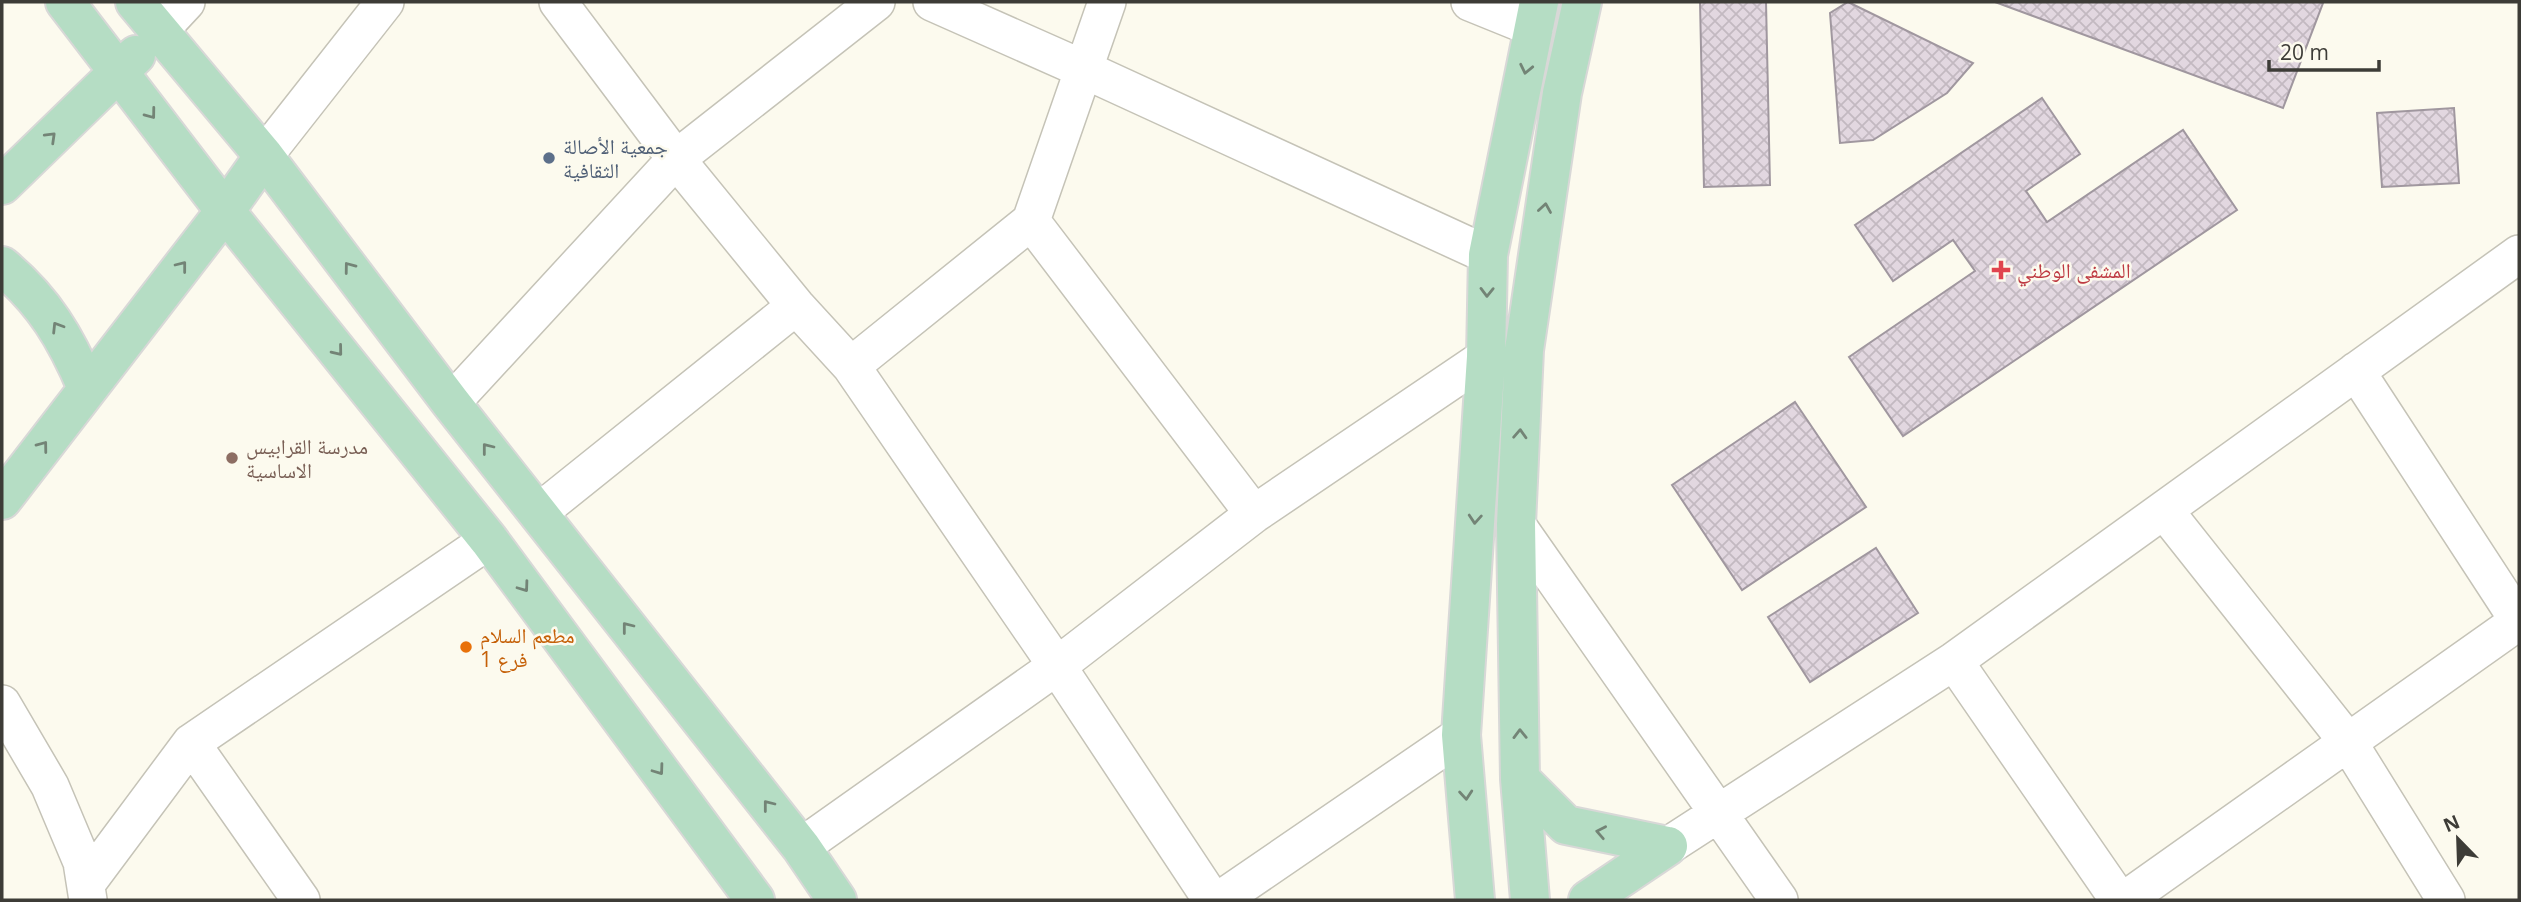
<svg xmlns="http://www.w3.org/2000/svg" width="2521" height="902" font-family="'Open Sans','Noto Naskh Arabic',sans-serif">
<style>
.building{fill:url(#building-cross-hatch);stroke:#a0979f;stroke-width:2}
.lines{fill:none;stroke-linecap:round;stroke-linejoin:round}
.minor-casing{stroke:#c5c3b7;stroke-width:40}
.major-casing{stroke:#d8d8d7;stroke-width:42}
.minor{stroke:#fff;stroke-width:37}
.major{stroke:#b5ddc4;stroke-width:38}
.oneway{stroke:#738476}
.service-dot{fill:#5c6f8a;stroke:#fcfaee;stroke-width:2.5}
.health-dot{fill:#e0444e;stroke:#fcfaee;stroke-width:2.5}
.education-dot{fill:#8d6e63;stroke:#fcfaee;stroke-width:2.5}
.food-dot{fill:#e8710a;stroke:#fcfaee;stroke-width:2.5}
.labels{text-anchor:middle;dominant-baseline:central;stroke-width:5;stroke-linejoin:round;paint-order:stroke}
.service-label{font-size:21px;fill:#4e5e75;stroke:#fcfaee;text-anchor:start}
.health-label{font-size:21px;fill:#be3a42;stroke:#fcfaee;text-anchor:start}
.education-label{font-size:21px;fill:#785e54;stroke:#fcfaee;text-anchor:start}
.food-label{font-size:21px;fill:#c56008;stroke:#fcfaee;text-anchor:start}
</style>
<defs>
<pattern id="building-cross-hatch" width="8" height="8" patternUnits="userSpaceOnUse" patternTransform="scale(1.75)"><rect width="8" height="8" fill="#e2d7e0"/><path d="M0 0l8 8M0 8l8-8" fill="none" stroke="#c3b9c1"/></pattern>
</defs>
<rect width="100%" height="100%" fill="#fcfaee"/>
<!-- building -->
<path class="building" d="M 1700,2 L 1766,2 L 1770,185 L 1704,187 Z
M 1848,2 L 1973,63 L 1947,93 L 1873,140 L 1840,143 L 1830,13 Z
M 1995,2 L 2320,2 L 2323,3 L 2283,108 Z
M 2042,98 L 2080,154 L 2026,191 L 2047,222 L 2183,130 L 2237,210 L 1903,436 L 1849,357 L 1975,271 L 1953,240 L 1893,281 L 1855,225 Z
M 2454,108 L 2459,183 L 2382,187 L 2377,113 Z
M 1795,402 L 1866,507 L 1742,590 L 1672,485 Z
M 1876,548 L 1918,613 L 1810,682 L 1768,617 Z"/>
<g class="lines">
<!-- minor casing -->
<g class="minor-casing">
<path id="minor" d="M 558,2 L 676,159 L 796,306 L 851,366 L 1057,666 L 1212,900
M 932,2 L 1083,69 L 1488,255
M 1470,2 L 1534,28
M 158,32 L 186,2
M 264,156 L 385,2
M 1031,221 L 1254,514
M 851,366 L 1031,221 L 1107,2
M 451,403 L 676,159 L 876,2
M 2164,510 L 2348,742 L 2446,900
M 538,513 L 796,306
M 1516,524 L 1779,900
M 1954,661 L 2119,900
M 2,704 L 50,786 L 82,862 L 88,900
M 191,743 L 301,900
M 1668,846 L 1954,661 L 2519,254
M 801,847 L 1057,666 L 1254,514 L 1486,357
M 86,884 L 191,743 L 489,540
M 1220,900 L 1461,735
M 2125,900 L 2519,621 L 2356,371"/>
</g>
<!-- major casing -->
<g class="major-casing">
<path id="major" d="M 65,2 L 225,211 L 489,540 L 755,900
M 135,2 L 264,156 L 451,403 L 801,847 L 837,900
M 2,185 L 136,55
M 2,266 C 44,301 66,338 87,388
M 2,500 L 225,211 L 264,156
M 1520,779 L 1566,825 L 1668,846
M 1475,900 L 1461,735 L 1486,357 L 1488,255 L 1539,2
M 1530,900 L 1520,779 L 1516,524 L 1524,350 L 1562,93 L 1582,2
M 1588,900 L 1668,846"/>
</g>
<!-- minor -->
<use href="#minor" class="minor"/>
<!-- major -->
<use href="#major" class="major"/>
</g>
<!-- one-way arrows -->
<defs><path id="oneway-chevron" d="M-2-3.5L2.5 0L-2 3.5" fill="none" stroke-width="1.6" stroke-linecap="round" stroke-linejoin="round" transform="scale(1.75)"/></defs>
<g class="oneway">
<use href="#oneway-chevron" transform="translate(1526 69) rotate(102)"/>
<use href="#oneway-chevron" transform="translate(151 114) rotate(53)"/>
<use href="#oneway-chevron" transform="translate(51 137) rotate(-44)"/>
<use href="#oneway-chevron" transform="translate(1545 208) rotate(-81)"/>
<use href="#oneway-chevron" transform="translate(182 266) rotate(-52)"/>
<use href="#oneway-chevron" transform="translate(349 267) rotate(-127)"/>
<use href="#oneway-chevron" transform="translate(1487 292) rotate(91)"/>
<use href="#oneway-chevron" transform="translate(57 327) rotate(-122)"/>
<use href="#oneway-chevron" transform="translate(338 351) rotate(51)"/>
<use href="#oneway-chevron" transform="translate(1520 434) rotate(-87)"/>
<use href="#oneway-chevron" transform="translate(43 446) rotate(-53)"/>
<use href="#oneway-chevron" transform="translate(487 448) rotate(-128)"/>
<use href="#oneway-chevron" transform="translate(1475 519) rotate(94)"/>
<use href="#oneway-chevron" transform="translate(524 587) rotate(54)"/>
<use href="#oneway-chevron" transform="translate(627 627) rotate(-128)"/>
<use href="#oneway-chevron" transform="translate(1520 734) rotate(-91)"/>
<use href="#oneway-chevron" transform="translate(659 770) rotate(54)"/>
<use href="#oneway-chevron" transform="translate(1466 795) rotate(85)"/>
<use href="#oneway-chevron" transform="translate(768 805) rotate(-128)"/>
<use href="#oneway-chevron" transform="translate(1601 832) rotate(-169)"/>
</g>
<!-- markers -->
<circle class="service-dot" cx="549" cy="158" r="7"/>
<path class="health-dot" d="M1997.5 259.5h7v7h7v7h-7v7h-7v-7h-7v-7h7z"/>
<circle class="education-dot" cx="232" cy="458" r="7"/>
<circle class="food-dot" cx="466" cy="647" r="7"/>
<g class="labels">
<!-- service labels -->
<g class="service-label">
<text x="563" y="146">جمعية الأصالة<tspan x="563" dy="24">الثقافية</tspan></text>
</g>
<!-- health labels -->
<g class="health-label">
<text x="2017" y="270">المشفى الوطني</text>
</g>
<!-- education labels -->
<g class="education-label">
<text x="246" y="446">مدرسة القرابيس<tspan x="246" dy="24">الاساسية</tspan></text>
</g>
<!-- food labels -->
<g class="food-label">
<text x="480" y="635">مطعم السلام<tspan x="480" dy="24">فرع 1</tspan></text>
</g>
</g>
<!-- border -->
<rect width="2521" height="902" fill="none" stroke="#3d3c37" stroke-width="7"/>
<!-- north arrow -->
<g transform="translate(2458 839) rotate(337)" stroke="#fcfaee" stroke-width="5" paint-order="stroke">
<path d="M0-5L12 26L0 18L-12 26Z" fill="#3d3c37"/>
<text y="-10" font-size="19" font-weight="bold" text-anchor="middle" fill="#3d3c37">N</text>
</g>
<!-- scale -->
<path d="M2269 60v10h110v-10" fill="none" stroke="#3d3c37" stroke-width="3.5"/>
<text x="2280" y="60" font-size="21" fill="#3d3c37" stroke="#fcfaee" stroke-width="5" paint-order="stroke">20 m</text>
</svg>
